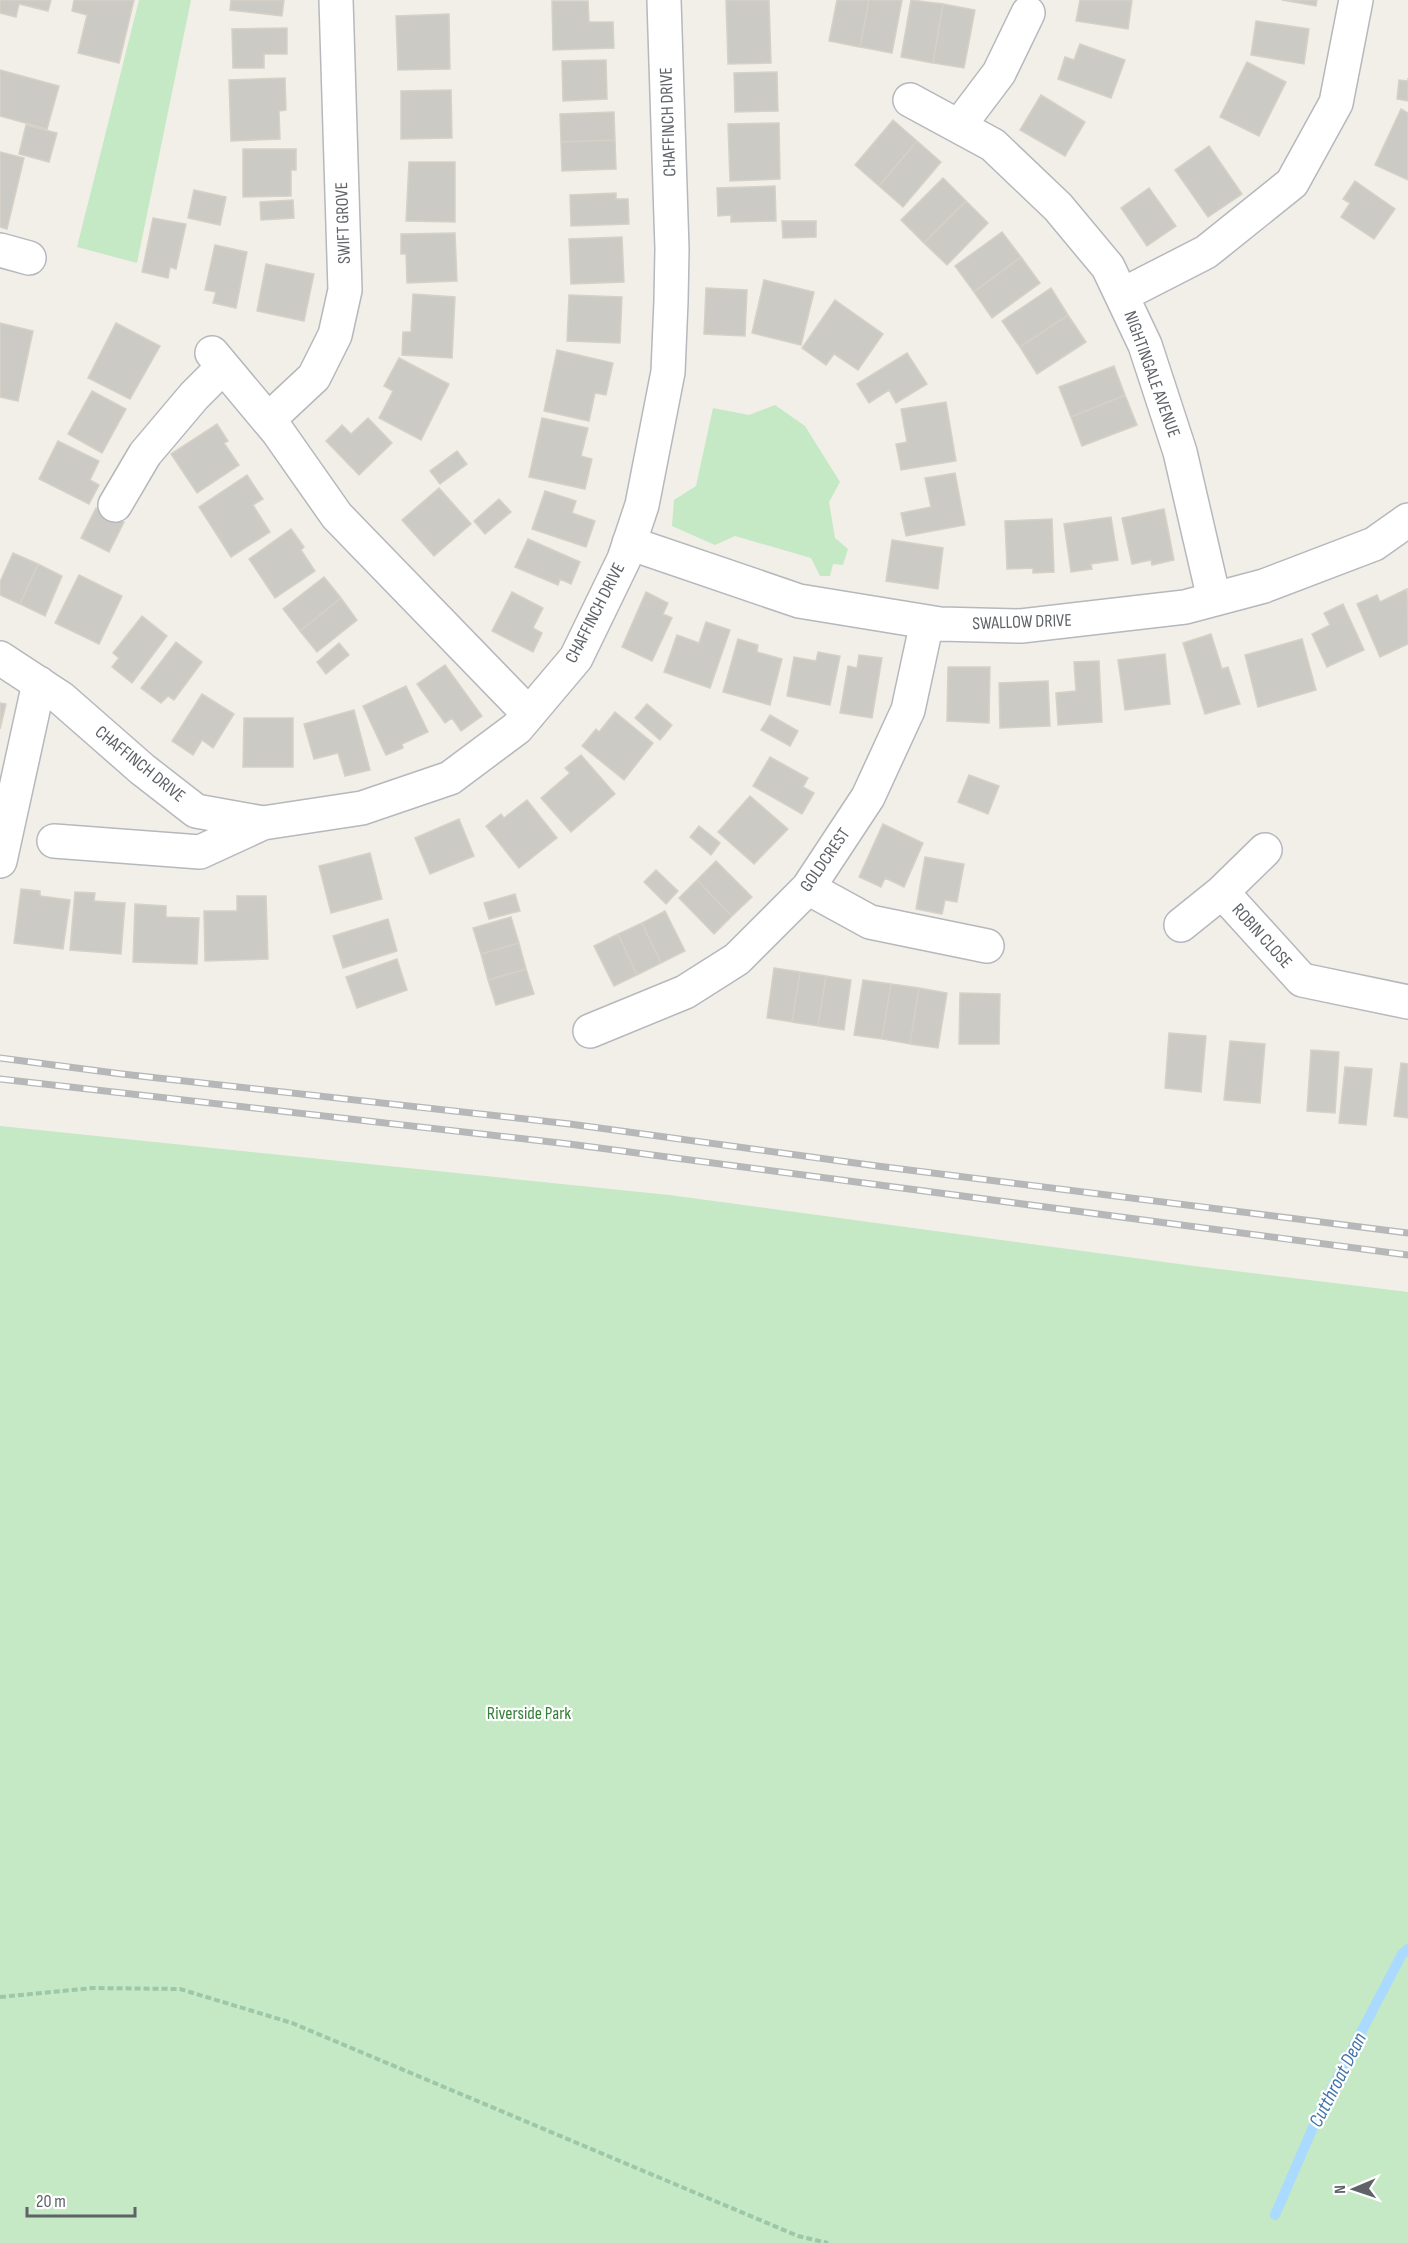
<svg xmlns="http://www.w3.org/2000/svg" width="1408" height="2243" font-family="'Sofia Sans Condensed',sans-serif">
<style>
.green{fill:#c5e8c5}
.lines{fill:none;stroke-linecap:round;stroke-linejoin:round}
.stream{stroke:#aadaff;stroke-width:10}
.building{fill:#cccac5;stroke:#d6d1c6;stroke-width:1.5}
.minor-casing{stroke:#b5b8bc;stroke-width:36}
.path{stroke:#9cc7a9;stroke-width:4;stroke-dasharray:6 3;stroke-linecap:butt}
.minor{stroke:#fff;stroke-width:33}
.rail-casing{stroke:#b6b7b8;stroke-width:7}
.rail{stroke:#fff;stroke-width:4.5;stroke-dasharray:14;stroke-linecap:butt}
.labels{text-anchor:middle;dominant-baseline:central;stroke-width:4.5;stroke-linejoin:round;paint-order:stroke}
.street-label{font-size:18px;fill:#5f6368;stroke:#fff}
.park-label{font-size:18px;fill:#348238;stroke:#fff}
.water-label{font-size:20px;font-style:italic;fill:#4174aa;stroke:#fff}
</style>
<rect width="100%" height="100%" fill="#f1efe8"/>
<!-- green -->
<path class="green" d="M 139,0 L 191,0 L 137,263 L 77,247 Z
M 775,405 L 805,426 L 840,482 L 829,502 L 835,538 L 848,549 L 843,565 L 833,564 L 830,576 L 820,576 L 811,558 L 735,536 L 715,545 L 672,526 L 674,500 L 696,486 L 713,408 L 749,415 Z
M 0,1126 L 669,1195 L 1194,1266 L 1408,1292 L 1408,2243 L 0,2243 Z"/>
<g class="lines">
<!-- stream -->
<path class="stream" d="M 1275,2215 L 1321,2109 L 1402,1954 L 1408,1949"/>
</g>
<!-- building -->
<path class="building" d="M 0,0 L 51,0 L 48,11 L 19,4 L 16,17 L 0,13 Z
M 74,0 L 134,0 L 119,63 L 78,53 L 87,15 L 72,11 Z
M 231,0 L 284,0 L 282,16 L 230,10 Z
M 726,0 L 769,0 L 771,63 L 728,64 Z
M 837,0 L 869,0 L 860,47 L 829,41 Z
M 869,0 L 902,0 L 892,53 L 860,47 Z
M 911,0 L 943,4 L 933,63 L 901,57 Z
M 1080,0 L 1132,0 L 1128,29 L 1076,21 Z
M 1282,0 L 1317,0 L 1316,6 Z
M 552,1 L 588,1 L 589,22 L 613,22 L 614,48 L 553,50 Z
M 943,4 L 975,10 L 964,68 L 933,63 Z
M 449,14 L 450,69 L 398,70 L 396,16 Z
M 1256,21 L 1309,29 L 1304,64 L 1251,55 Z
M 287,28 L 287,54 L 264,54 L 264,68 L 233,68 L 232,29 Z
M 1080,44 L 1125,60 L 1111,98 L 1058,79 L 1065,57 L 1074,60 Z
M 606,60 L 607,99 L 563,101 L 562,61 Z
M 1247,62 L 1286,82 L 1259,136 L 1220,117 Z
M 0,70 L 59,86 L 47,129 L 0,116 Z
M 777,72 L 778,111 L 735,112 L 734,73 Z
M 285,78 L 286,110 L 279,111 L 280,139 L 231,141 L 229,80 Z
M 1408,78 L 1408,101 L 1397,99 L 1399,80 L 1408,81 Z
M 451,90 L 452,138 L 401,139 L 401,91 Z
M 1041,95 L 1085,122 L 1065,156 L 1020,130 Z
M 1401,109 L 1408,113 L 1408,180 L 1375,165 Z
M 614,112 L 615,140 L 561,142 L 560,114 Z
M 893,120 L 917,141 L 879,186 L 855,165 Z
M 779,123 L 780,179 L 730,181 L 728,124 Z
M 26,125 L 57,133 L 49,162 L 19,154 Z
M 615,140 L 616,169 L 562,171 L 561,142 Z
M 917,141 L 941,162 L 903,207 L 879,186 Z
M 1209,146 L 1242,194 L 1208,217 L 1175,170 Z
M 243,149 L 296,149 L 296,170 L 291,170 L 291,196 L 243,197 Z
M 0,152 L 24,158 L 7,229 L 0,227 Z
M 409,162 L 455,162 L 455,222 L 406,221 Z
M 943,178 L 966,201 L 924,243 L 901,220 Z
M 1355,181 L 1395,209 L 1374,239 L 1341,217 L 1350,203 L 1343,199 Z
M 775,186 L 776,221 L 731,222 L 731,215 L 718,216 L 717,188 Z
M 1149,188 L 1176,226 L 1147,246 L 1121,208 Z
M 194,190 L 226,197 L 220,225 L 188,218 Z
M 616,193 L 616,199 L 628,199 L 629,224 L 571,226 L 570,195 Z
M 293,200 L 294,218 L 261,220 L 260,202 Z
M 966,201 L 988,223 L 947,265 L 924,243 Z
M 153,218 L 186,224 L 176,269 L 170,267 L 168,278 L 142,272 Z
M 782,221 L 816,221 L 816,237 L 783,238 Z
M 1002,232 L 1021,257 L 974,292 L 955,266 Z
M 455,233 L 457,281 L 407,283 L 406,254 L 401,254 L 401,234 Z
M 622,237 L 624,282 L 571,284 L 569,239 Z
M 215,245 L 247,252 L 236,308 L 213,303 L 216,292 L 205,290 Z
M 1021,257 L 1040,283 L 992,318 L 974,292 Z
M 266,264 L 314,274 L 304,321 L 257,311 Z
M 764,280 L 814,292 L 801,345 L 752,333 Z
M 706,288 L 747,290 L 745,336 L 704,334 Z
M 1051,288 L 1068,315 L 1020,347 L 1002,321 Z
M 413,294 L 455,297 L 452,358 L 402,355 L 403,332 L 411,332 Z
M 569,295 L 622,297 L 620,343 L 567,341 Z
M 835,300 L 883,334 L 858,370 L 834,354 L 826,365 L 802,348 Z
M 1068,315 L 1086,342 L 1037,374 L 1020,347 Z
M 0,323 L 33,331 L 18,401 L 0,397 Z
M 116,323 L 160,346 L 130,399 L 88,378 Z
M 557,350 L 613,363 L 606,395 L 595,393 L 589,421 L 544,411 Z
M 907,353 L 927,384 L 896,403 L 889,390 L 869,403 L 857,384 Z
M 399,358 L 449,384 L 421,440 L 379,418 L 393,391 L 384,386 Z
M 1114,366 L 1125,395 L 1071,417 L 1059,387 Z
M 92,391 L 126,409 L 102,453 L 68,434 Z
M 1125,395 L 1137,425 L 1082,446 L 1071,417 Z
M 946,402 L 956,461 L 901,470 L 896,444 L 907,442 L 901,409 Z
M 368,418 L 392,443 L 359,475 L 326,441 L 342,425 L 351,434 Z
M 542,418 L 588,428 L 581,456 L 592,459 L 585,489 L 529,477 Z
M 217,424 L 228,441 L 224,443 L 239,465 L 197,493 L 171,454 Z
M 58,441 L 99,461 L 90,480 L 99,485 L 89,504 L 39,479 Z
M 457,451 L 467,464 L 440,484 L 430,471 Z
M 955,473 L 965,525 L 906,536 L 901,513 L 931,507 L 925,478 Z
M 247,475 L 263,499 L 253,505 L 270,532 L 231,557 L 199,507 Z
M 439,488 L 471,524 L 434,556 L 402,520 Z
M 545,491 L 576,501 L 572,513 L 595,521 L 586,547 L 532,529 Z
M 499,499 L 511,512 L 485,534 L 474,521 Z
M 96,508 L 124,522 L 109,552 L 81,538 Z
M 1164,509 L 1174,560 L 1152,565 L 1151,560 L 1132,564 L 1122,518 Z
M 1111,517 L 1118,560 L 1091,564 L 1092,569 L 1071,572 L 1064,524 Z
M 1052,519 L 1054,572 L 1033,573 L 1033,568 L 1007,569 L 1005,521 Z
M 291,529 L 304,547 L 301,550 L 315,571 L 275,598 L 249,559 Z
M 528,539 L 580,562 L 571,584 L 560,579 L 558,585 L 515,567 Z
M 892,540 L 943,548 L 938,589 L 886,581 Z
M 13,553 L 38,564 L 20,604 L 0,595 L 0,582 Z
M 38,564 L 62,576 L 45,616 L 20,604 Z
M 79,575 L 122,596 L 99,644 L 55,623 Z
M 324,577 L 341,598 L 300,631 L 283,609 Z
M 1407,589 L 1408,644 L 1380,657 L 1357,604 L 1377,595 L 1380,602 Z
M 512,592 L 543,608 L 533,628 L 542,633 L 533,652 L 492,631 Z
M 646,592 L 668,603 L 663,614 L 672,618 L 652,661 L 622,647 Z
M 341,598 L 357,620 L 317,652 L 300,631 Z
M 1343,604 L 1364,650 L 1327,667 L 1312,634 L 1330,625 L 1324,613 Z
M 142,616 L 167,636 L 132,683 L 112,667 L 119,658 L 113,653 Z
M 706,622 L 730,630 L 710,688 L 664,672 L 677,635 L 699,643 Z
M 1211,634 L 1222,669 L 1228,667 L 1240,704 L 1205,714 L 1183,643 Z
M 738,639 L 758,645 L 757,652 L 782,659 L 770,705 L 723,692 Z
M 1302,639 L 1316,690 L 1258,707 L 1245,655 Z
M 176,642 L 202,662 L 174,700 L 168,696 L 161,703 L 141,688 Z
M 339,643 L 349,655 L 326,674 L 317,662 Z
M 818,652 L 840,656 L 830,705 L 787,696 L 794,657 L 816,661 Z
M 1165,654 L 1170,704 L 1125,710 L 1118,660 Z
M 859,655 L 882,658 L 872,718 L 840,713 L 848,666 L 857,668 Z
M 1099,661 L 1102,722 L 1058,725 L 1056,693 L 1076,691 L 1074,662 Z
M 445,665 L 482,716 L 461,731 L 452,718 L 445,723 L 417,684 Z
M 948,667 L 990,667 L 989,723 L 947,721 Z
M 1048,681 L 1050,726 L 1000,728 L 999,683 Z
M 406,686 L 428,732 L 402,744 L 403,748 L 386,755 L 363,706 Z
M 202,694 L 234,714 L 213,748 L 202,740 L 193,755 L 172,741 Z
M 0,703 L 6,704 L 0,729 Z
M 647,704 L 672,725 L 660,740 L 635,718 Z
M 354,710 L 370,770 L 345,776 L 338,753 L 314,759 L 304,724 Z
M 615,712 L 653,743 L 624,780 L 582,746 L 596,729 L 599,732 Z
M 770,715 L 798,731 L 790,746 L 761,730 Z
M 244,718 L 293,718 L 293,767 L 243,767 Z
M 581,755 L 615,794 L 571,832 L 541,798 L 570,773 L 565,768 Z
M 770,757 L 808,778 L 803,787 L 814,793 L 802,814 L 753,786 Z
M 969,775 L 999,786 L 988,814 L 958,802 Z
M 750,796 L 788,829 L 754,864 L 718,832 Z
M 527,800 L 557,838 L 519,868 L 486,826 L 501,814 L 504,818 Z
M 459,819 L 474,856 L 430,874 L 415,838 Z
M 883,824 L 923,843 L 904,887 L 885,878 L 881,887 L 859,877 Z
M 699,826 L 720,843 L 711,855 L 690,837 Z
M 370,853 L 382,899 L 331,913 L 319,866 Z
M 925,857 L 964,864 L 957,902 L 945,900 L 942,914 L 916,909 Z
M 716,861 L 752,897 L 732,916 L 697,880 Z
M 656,870 L 678,891 L 666,904 L 644,882 Z
M 697,880 L 732,916 L 714,934 L 679,898 Z
M 21,889 L 40,891 L 40,896 L 70,900 L 63,949 L 14,943 Z
M 75,892 L 95,893 L 94,901 L 125,903 L 121,954 L 70,950 Z
M 515,894 L 520,911 L 489,919 L 484,903 Z
M 237,896 L 266,896 L 268,959 L 205,961 L 204,911 L 237,911 Z
M 135,904 L 166,906 L 166,917 L 199,918 L 197,964 L 133,962 Z
M 665,911 L 685,951 L 661,963 L 642,923 Z
M 511,917 L 519,943 L 481,954 L 473,928 Z
M 388,919 L 397,951 L 343,968 L 333,936 Z
M 642,923 L 661,963 L 637,975 L 618,934 Z
M 618,934 L 637,975 L 614,986 L 594,946 Z
M 519,943 L 526,969 L 488,980 L 481,954 Z
M 397,959 L 407,990 L 357,1008 L 346,977 Z
M 774,968 L 800,972 L 792,1022 L 767,1018 Z
M 526,969 L 534,994 L 496,1005 L 488,980 Z
M 800,972 L 826,976 L 818,1026 L 792,1022 Z
M 826,976 L 851,980 L 844,1030 L 818,1026 Z
M 863,980 L 891,984 L 882,1039 L 854,1035 Z
M 891,984 L 919,988 L 910,1044 L 882,1039 Z
M 919,988 L 947,993 L 938,1048 L 910,1044 Z
M 960,993 L 1000,994 L 999,1044 L 959,1044 Z
M 1169,1033 L 1206,1036 L 1201,1092 L 1165,1088 Z
M 1230,1041 L 1265,1044 L 1260,1103 L 1224,1100 Z
M 1311,1050 L 1339,1052 L 1335,1113 L 1307,1111 Z
M 1401,1063 L 1408,1064 L 1408,1118 L 1394,1116 Z
M 1345,1067 L 1372,1069 L 1366,1125 L 1339,1123 Z"/>
<g class="lines">
<!-- minor casing -->
<g class="minor-casing">
<path id="minor" d="M 910,100 L 993,145 L 1058,207 L 1108,267 L 1145,345 L 1180,452 L 1214,599
M 959,126 L 999,73 L 1028,13
M 0,250 L 29,258
M 1122,295 L 1206,252 L 1292,183 L 1336,103 L 1356,0
M 212,353 L 278,432 L 337,516 L 529,714
M 268,420 L 314,377 L 335,335 L 345,290 L 336,0
M 115,505 L 145,454 L 194,396 L 223,367
M 629,543 L 799,601 L 940,624 L 1021,626 L 1185,607 L 1264,586 L 1374,544 L 1408,520
M 0,658 L 61,698 L 142,769 L 196,811 L 263,823 L 362,808 L 450,778 L 517,728 L 576,658 L 624,559 L 642,505 L 668,372 L 671,301 L 672,249 L 664,0
M 54,841 L 200,852 L 263,823
M 0,861 L 39,683
M 808,888 L 870,922 L 987,946
M 1222,892 L 1302,980 L 1408,1002
M 1181,925 L 1222,892 L 1265,850
M 590,1031 L 685,992 L 737,959 L 808,888 L 868,797 L 908,710 L 927,622"/>
</g>
<!-- path -->
<path class="path" d="M 0,1997 L 93,1988 L 180,1989 L 292,2023 L 798,2236 L 828,2243"/>
<!-- minor -->
<use href="#minor" class="minor"/>
<!-- rail casing -->
<g class="rail-casing">
<path id="rail" d="M 0,1058 L 122,1074 L 570,1124 L 877,1166 L 1408,1233
M 0,1079 L 569,1144 L 1408,1255"/>
</g>
<!-- rail -->
<use href="#rail" class="rail"/>
</g>
<g class="labels">
<!-- street labels -->
<g class="street-label">
<text transform="translate(668 122) rotate(-92)">CHAFFINCH DRIVE</text>
<text transform="translate(343 223) rotate(-92)">SWIFT GROVE</text>
<text transform="translate(1152 374) rotate(70)">NIGHTINGALE AVENUE</text>
<text transform="translate(595 613) rotate(-63)">CHAFFINCH DRIVE</text>
<text transform="translate(1022 622) rotate(-2)">SWALLOW DRIVE</text>
<text transform="translate(140 764) rotate(39)">CHAFFINCH DRIVE</text>
<text transform="translate(825 860) rotate(-55)">GOLDCREST</text>
<text transform="translate(1262 936) rotate(48)">ROBIN CLOSE</text>
</g>
<!-- park labels -->
<g class="park-label">
<text x="529" y="1713">Riverside Park</text>
</g>
<!-- water labels -->
<g class="water-label">
<text transform="translate(1338 2080) rotate(-63)">Cutthroat Dean</text>
</g>
</g>
<!-- north arrow -->
<g transform="translate(1354 2189) rotate(268)" stroke="#ffffff" stroke-width="4.5" paint-order="stroke">
<path d="M0-4.5L10 22L0 15L-10 22Z" fill="#5f6368"/>
<text y="-9" font-size="16" font-weight="bold" text-anchor="middle" fill="#5f6368">N</text>
</g>
<!-- scale -->
<path d="M27 2207v9h108v-9" fill="none" stroke="#5f6368" stroke-width="3"/>
<text x="36" y="2207" font-size="18" fill="#5f6368" stroke="#ffffff" stroke-width="4.5" paint-order="stroke">20 m</text>
</svg>
